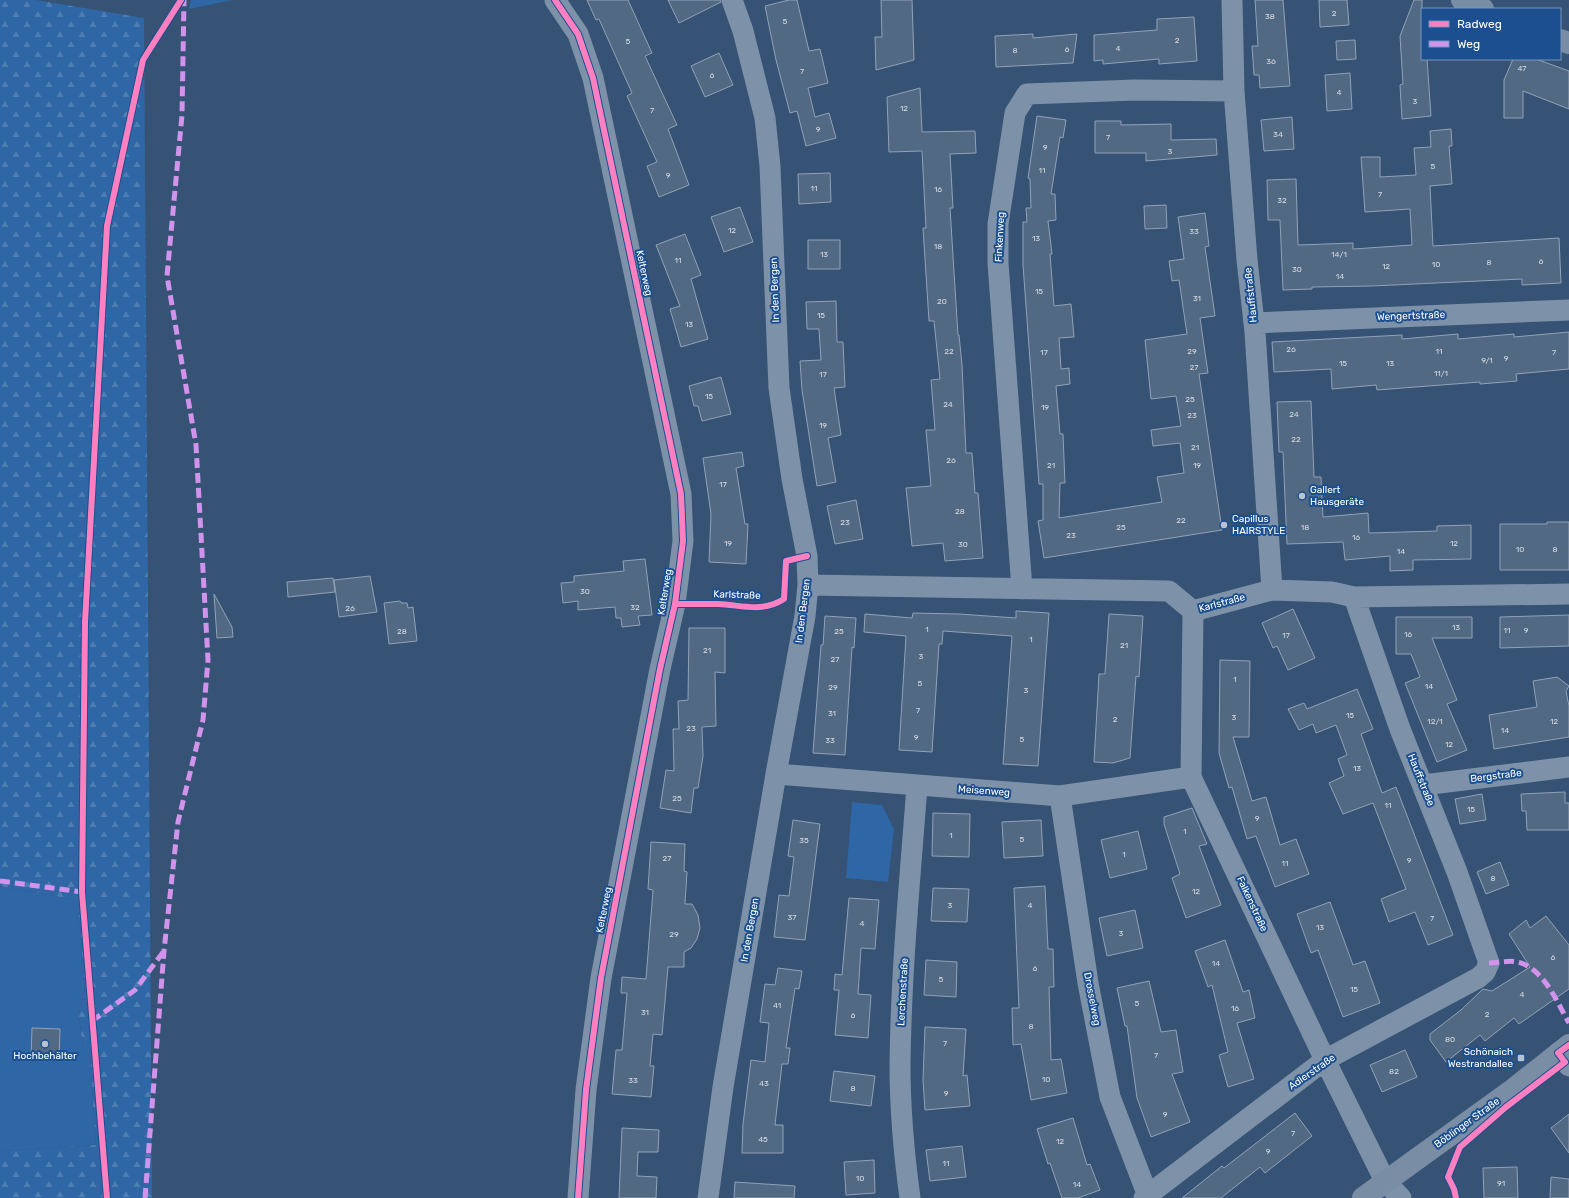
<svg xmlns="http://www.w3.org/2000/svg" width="1569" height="1198" font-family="Rubik,sans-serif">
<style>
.green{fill:#2f66a5}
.forest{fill:url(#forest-firs)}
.building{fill:#526984;stroke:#92a2b6}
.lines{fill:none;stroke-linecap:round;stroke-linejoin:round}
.street{stroke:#7d92a8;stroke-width:21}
.secondary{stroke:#798da4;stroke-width:22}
.quiet{stroke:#d193ec;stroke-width:5;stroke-dasharray:10 5;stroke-linecap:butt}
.cycleway-casing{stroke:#1b4f8f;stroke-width:8}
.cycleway{stroke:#ff80c0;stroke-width:6}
.poi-dot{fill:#b9c2ce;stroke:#1b4f8f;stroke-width:1.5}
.labels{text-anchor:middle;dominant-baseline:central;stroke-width:4;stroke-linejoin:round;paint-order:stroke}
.number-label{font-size:8px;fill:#d4dae0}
.street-label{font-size:10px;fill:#fff;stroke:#1b4f8f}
.poi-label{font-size:10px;fill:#fff;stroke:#1b4f8f;text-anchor:start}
</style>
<defs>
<pattern id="forest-firs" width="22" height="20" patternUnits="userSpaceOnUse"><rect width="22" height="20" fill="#2f66a5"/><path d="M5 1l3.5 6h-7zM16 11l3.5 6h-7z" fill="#4e7db2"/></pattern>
</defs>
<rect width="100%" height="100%" fill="#365274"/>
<!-- green -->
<path class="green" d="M 191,0 L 233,0 L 189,9 Z
M 852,802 L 882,805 L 894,829 L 888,882 L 846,878 Z
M 0,886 L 72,899 L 80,926 L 85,995 L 78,1008 L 83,1049 L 90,1058 L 96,1145 L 0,1151 Z"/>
<!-- forest -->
<path class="forest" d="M 0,0 L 36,0 L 144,18 L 152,1198 L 0,1198 L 0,1151 L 96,1145 L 90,1058 L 83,1049 L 78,1008 L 85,995 L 80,926 L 72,899 L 0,886 Z"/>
<!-- building -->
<path class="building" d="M 587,0 L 628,0 L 652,53 L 645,56 L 677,125 L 668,129 L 689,185 L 659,197 L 647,166 L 657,162 L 627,96 L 632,93 L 599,19 L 596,20 Z
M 668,0 L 720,0 L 721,2 L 679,23 Z
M 789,0 L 797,0 L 809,51 L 820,49 L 828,83 L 808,88 L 815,117 L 829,113 L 836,138 L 806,146 L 797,111 L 790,113 L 776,60 L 765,6 Z
M 881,0 L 912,0 L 914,60 L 876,70 L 875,37 L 882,37 Z
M 1255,0 L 1283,0 L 1290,86 L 1260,88 L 1259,75 L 1254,75 L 1252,46 L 1258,46 Z
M 1319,0 L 1347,0 L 1349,25 L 1320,27 Z
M 1414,0 L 1422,0 L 1422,59 L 1427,59 L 1431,116 L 1402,119 L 1400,85 L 1403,84 L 1400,36 Z
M 1194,17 L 1197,61 L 1159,64 L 1159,59 L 1103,64 L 1103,60 L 1094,61 L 1094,35 L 1157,30 L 1157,19 Z
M 1033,34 L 1033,38 L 1077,34 L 1073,63 L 996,67 L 995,36 Z
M 1355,40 L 1356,59 L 1337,60 L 1336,41 Z
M 719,53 L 733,85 L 705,97 L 691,66 Z
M 1513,59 L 1536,59 L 1569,71 L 1569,109 L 1523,91 L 1523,118 L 1504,118 L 1504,80 Z
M 1350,73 L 1352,109 L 1327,111 L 1325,75 Z
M 920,88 L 922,132 L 975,131 L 976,153 L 950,154 L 953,208 L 950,208 L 958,335 L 959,335 L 962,365 L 966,453 L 972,453 L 975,493 L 978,493 L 983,558 L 945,561 L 943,543 L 912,546 L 906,488 L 931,486 L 926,430 L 935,430 L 931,380 L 940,379 L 934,321 L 929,321 L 923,228 L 926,228 L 922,151 L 889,152 L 887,97 Z
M 1037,116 L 1066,120 L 1063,138 L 1060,137 L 1051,194 L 1055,194 L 1056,220 L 1048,221 L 1052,254 L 1050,254 L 1054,306 L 1071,304 L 1074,337 L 1059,338 L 1061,369 L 1069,368 L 1070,384 L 1056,386 L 1060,434 L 1063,434 L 1065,483 L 1060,483 L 1059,518 L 1162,502 L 1157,477 L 1184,473 L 1180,443 L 1153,446 L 1151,430 L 1181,426 L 1176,396 L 1151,399 L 1145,340 L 1187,334 L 1179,280 L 1172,281 L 1169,261 L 1184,259 L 1178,217 L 1205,213 L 1209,246 L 1205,247 L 1215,316 L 1200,318 L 1208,373 L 1199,374 L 1222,530 L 1044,558 L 1038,521 L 1043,520 L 1043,484 L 1039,484 L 1023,265 L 1023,222 L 1027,222 L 1026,208 L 1031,208 L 1030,179 L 1028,178 Z
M 1292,117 L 1294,149 L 1264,151 L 1261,120 Z
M 1095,121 L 1121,121 L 1121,125 L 1171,124 L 1171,140 L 1216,139 L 1217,155 L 1146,161 L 1146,153 L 1095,153 Z
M 1451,129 L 1452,146 L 1449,146 L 1452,184 L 1430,186 L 1433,246 L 1559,238 L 1561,283 L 1522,285 L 1522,279 L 1372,286 L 1312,287 L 1312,289 L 1283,290 L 1280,220 L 1268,220 L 1267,180 L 1296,179 L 1298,245 L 1353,243 L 1353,249 L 1412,245 L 1410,209 L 1365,212 L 1361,157 L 1380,157 L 1380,177 L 1416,175 L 1414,148 L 1431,147 L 1430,131 Z
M 830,173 L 831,202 L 799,204 L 798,174 Z
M 1166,205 L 1167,228 L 1145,229 L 1144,206 Z
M 740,207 L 753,242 L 724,252 L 711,217 Z
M 685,234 L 701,275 L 691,279 L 708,339 L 681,347 L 670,309 L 680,306 L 656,245 Z
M 808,240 L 840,240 L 840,269 L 808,269 Z
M 836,301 L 837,342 L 843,342 L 845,387 L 834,388 L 841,435 L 828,438 L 836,482 L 817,486 L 802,390 L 800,361 L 821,360 L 819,329 L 807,329 L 806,302 Z
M 1569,332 L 1569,369 L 1516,374 L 1517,381 L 1480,384 L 1480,382 L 1377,390 L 1376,385 L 1332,389 L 1331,369 L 1274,372 L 1272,342 L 1402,335 L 1402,339 L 1458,334 L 1458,339 L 1514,334 L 1514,337 Z
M 721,377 L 731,414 L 702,421 L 698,406 L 694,406 L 689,386 Z
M 1311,401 L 1314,477 L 1321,477 L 1323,517 L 1368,513 L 1369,533 L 1437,531 L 1437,526 L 1471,525 L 1471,559 L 1413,560 L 1413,570 L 1390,571 L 1390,556 L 1345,560 L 1343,542 L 1287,544 L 1283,452 L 1279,452 L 1277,402 Z
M 742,452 L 744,466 L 736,468 L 745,524 L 748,524 L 746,564 L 709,562 L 711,514 L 703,458 Z
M 856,500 L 863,539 L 835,544 L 827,506 Z
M 1547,522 L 1569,522 L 1569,570 L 1500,570 L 1500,524 L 1547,524 Z
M 645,559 L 652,615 L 638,616 L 640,625 L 622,627 L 621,618 L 616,618 L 615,607 L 578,610 L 578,601 L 563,603 L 561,583 L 574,582 L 574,576 L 624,571 L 623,561 Z
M 370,576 L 377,612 L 339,617 L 334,580 Z
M 333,578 L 335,592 L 288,597 L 287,582 Z
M 214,594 L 232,627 L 233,637 L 217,638 Z
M 400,601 L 401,603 L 407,603 L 408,608 L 413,607 L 417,641 L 389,644 L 384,603 Z
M 1293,609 L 1315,658 L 1288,670 L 1277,646 L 1273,648 L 1262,623 Z
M 1016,611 L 1049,613 L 1038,766 L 1003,764 L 1012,636 L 943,631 L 942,644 L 939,644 L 932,752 L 899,750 L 906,636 L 864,632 L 865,614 L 912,618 L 913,613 L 959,614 L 1016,618 Z
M 1109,614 L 1143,616 L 1139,677 L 1136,676 L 1130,758 L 1113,763 L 1094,762 L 1099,674 L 1105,674 Z
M 1569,615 L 1569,646 L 1500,648 L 1500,617 Z
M 825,616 L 856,618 L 854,648 L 852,647 L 845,755 L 813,753 L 821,645 L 823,645 Z
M 1396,617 L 1472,617 L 1472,638 L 1432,638 L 1457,700 L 1447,704 L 1467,750 L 1437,762 L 1405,683 L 1420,677 L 1411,654 L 1396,654 Z
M 689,628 L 725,628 L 725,673 L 715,672 L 716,726 L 702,727 L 703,756 L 698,788 L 694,788 L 691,813 L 660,808 L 666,770 L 674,771 L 673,729 L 679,729 L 678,701 L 688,700 Z
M 1220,660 L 1250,661 L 1249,737 L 1233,737 L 1252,801 L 1266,797 L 1280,845 L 1296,839 L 1309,874 L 1275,887 L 1256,836 L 1247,839 L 1232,787 L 1229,788 L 1219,753 Z
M 1557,677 L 1569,686 L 1566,691 L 1569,706 L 1569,737 L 1494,749 L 1489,715 L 1537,707 L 1533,681 Z
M 1357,689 L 1373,729 L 1361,734 L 1382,793 L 1396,787 L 1453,935 L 1428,945 L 1415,912 L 1389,922 L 1381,899 L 1406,889 L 1373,803 L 1343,814 L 1329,783 L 1344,776 L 1338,759 L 1347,755 L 1336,725 L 1316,733 L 1313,724 L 1299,730 L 1288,709 L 1304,703 L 1307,709 Z
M 1565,792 L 1565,803 L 1569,803 L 1569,830 L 1527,830 L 1526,811 L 1522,811 L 1521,794 Z
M 1482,794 L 1486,820 L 1460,824 L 1455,799 Z
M 1192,808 L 1207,844 L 1199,846 L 1221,905 L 1186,918 L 1172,878 L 1180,874 L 1164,824 L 1164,817 Z
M 933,813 L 970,814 L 969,857 L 932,856 Z
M 793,820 L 820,824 L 805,940 L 774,937 L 779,895 L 789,896 L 794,857 L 788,856 Z
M 1041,820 L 1043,856 L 1004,858 L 1002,822 Z
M 1138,831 L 1147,869 L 1110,878 L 1101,840 Z
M 651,842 L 685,844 L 684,871 L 687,872 L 685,904 L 692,904 L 698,915 L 700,928 L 697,939 L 691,948 L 684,952 L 684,967 L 668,967 L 662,1035 L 653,1034 L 650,1066 L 654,1066 L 651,1097 L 612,1094 L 616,1050 L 622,1050 L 627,993 L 621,993 L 622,977 L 646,979 L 653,890 L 648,889 Z
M 1500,862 L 1509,885 L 1486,894 L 1477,872 Z
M 1045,886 L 1048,949 L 1053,949 L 1054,987 L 1049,987 L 1051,1060 L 1061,1059 L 1067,1093 L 1031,1100 L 1021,1044 L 1013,1045 L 1012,1008 L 1019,1008 L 1014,888 Z
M 933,888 L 969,889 L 967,922 L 931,921 Z
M 849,898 L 879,900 L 875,949 L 861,948 L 858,994 L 871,995 L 868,1038 L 835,1035 L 839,990 L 834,990 L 835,974 L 842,975 Z
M 1330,902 L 1353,965 L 1365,961 L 1380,1003 L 1343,1017 L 1318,950 L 1311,953 L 1297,914 Z
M 1135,910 L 1143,948 L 1107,956 L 1099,918 Z
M 1546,916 L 1569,945 L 1569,989 L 1519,1024 L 1514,1018 L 1485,1041 L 1480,1035 L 1446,1062 L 1430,1040 L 1430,1034 L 1461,1010 L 1483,989 L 1492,991 L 1530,967 L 1509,934 L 1526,920 L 1530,928 Z
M 1225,940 L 1243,992 L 1249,990 L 1255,1018 L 1237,1023 L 1254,1079 L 1228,1087 L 1219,1055 L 1228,1052 L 1212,985 L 1208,987 L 1195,951 Z
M 926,960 L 957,962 L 956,997 L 924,995 Z
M 778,968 L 802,971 L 799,989 L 795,988 L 786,1048 L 790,1048 L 788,1064 L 782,1064 L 775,1125 L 783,1125 L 783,1153 L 742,1153 L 743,1124 L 751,1060 L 765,1062 L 769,1023 L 760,1022 L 765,984 L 775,985 Z
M 1149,981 L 1161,1032 L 1176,1030 L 1183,1072 L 1172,1074 L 1190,1122 L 1151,1137 L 1137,1098 L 1127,1026 L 1125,1026 L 1117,988 Z
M 925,1027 L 966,1029 L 963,1076 L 967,1075 L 970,1106 L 925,1110 L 923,1080 Z
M 32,1028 L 60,1029 L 59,1060 L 31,1059 Z
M 1405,1050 L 1417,1077 L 1382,1092 L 1370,1065 Z
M 834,1071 L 875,1076 L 871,1106 L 830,1101 Z
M 1295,1113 L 1312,1136 L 1265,1173 L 1260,1167 L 1221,1198 L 1182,1198 L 1222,1166 L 1224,1168 Z
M 1569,1114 L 1569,1153 L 1551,1128 Z
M 1073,1118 L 1087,1165 L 1090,1164 L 1100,1190 L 1078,1198 L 1062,1198 L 1050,1163 L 1048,1164 L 1037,1129 Z
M 622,1128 L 659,1130 L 658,1152 L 638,1152 L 637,1176 L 657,1177 L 656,1198 L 619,1198 Z
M 962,1146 L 966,1177 L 930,1181 L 926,1150 Z
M 874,1160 L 875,1193 L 846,1195 L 844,1162 Z
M 1517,1167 L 1518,1198 L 1484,1198 L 1483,1168 Z
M 1551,1177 L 1569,1179 L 1569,1198 L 1550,1198 Z
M 735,1182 L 795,1186 L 794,1198 L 734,1198 Z"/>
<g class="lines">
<!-- street -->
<path class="street" d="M 555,0 L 578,34 L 593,78 L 681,494 L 683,541 L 675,604 L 660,669 L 601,978 L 586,1090 L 578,1198
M 1232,0 L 1234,91 L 1247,260 L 1255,332 L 1272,590
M 1254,323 L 1569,310
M 808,585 L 1169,591 L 1193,611 L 1272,590 L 1332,592 L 1354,597 L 1569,594
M 1022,589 L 998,263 L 998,224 L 1015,113 L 1027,94 L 1135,90 L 1234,91
M 1193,611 L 1191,777 L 1325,1060 L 1385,1181 L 1401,1198
M 776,774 L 1060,796 L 1191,777
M 1423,785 L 1569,767
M 1060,796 L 1088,983 L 1110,1097 L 1148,1196
M 1558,1053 L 1569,1066
M 708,1198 L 723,1087 L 776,774 L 805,616 L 808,585 L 807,556 L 792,479 L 779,388 L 770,166 L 765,118 L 743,31 L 732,0
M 910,1198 C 904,1154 900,1109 900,1065 C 901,972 910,879 917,786
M 1144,1198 L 1325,1060 L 1478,978 L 1485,972 L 1489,963 L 1457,872 L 1400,729 L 1354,597"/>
<!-- secondary -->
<path class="secondary" d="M 1462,0 L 1483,9
M 1560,40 L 1569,43
M 1363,1198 L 1511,1091 L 1569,1045"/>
<!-- quiet -->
<path class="quiet" d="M 0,881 L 82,892
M 1489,963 C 1497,963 1509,960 1517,962 C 1543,967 1557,1002 1569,1023
M 92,1021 L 135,990 L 164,951
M 145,1198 L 164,951 L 178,822 L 203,720 L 208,660 L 196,445 L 167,276 L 182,115 L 184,0"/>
<!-- cycleway casing -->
<g class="cycleway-casing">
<path id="cycleway" d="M 555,0 L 578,34 L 593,78 L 681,494 L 683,541 L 675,604 L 660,669 L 601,978 L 586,1090 L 578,1198
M 675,604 C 689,604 704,604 718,604 C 742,605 762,613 784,599 L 786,561 L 807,556
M 107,1198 L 82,892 L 85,622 L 107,226 L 143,60 L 181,0
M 1456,1198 L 1454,1189 L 1448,1177 L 1460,1147 L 1506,1107 L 1565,1062 L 1558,1053 L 1569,1045"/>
</g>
<!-- cycleway -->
<use href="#cycleway" class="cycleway"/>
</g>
<!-- markers -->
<g class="poi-dot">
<circle cx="1302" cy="496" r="4"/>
<circle cx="1224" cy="525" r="4"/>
<circle cx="45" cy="1044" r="4"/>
<rect x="1517" y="1054" width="8" height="8" rx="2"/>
</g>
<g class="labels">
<!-- number labels -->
<g class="number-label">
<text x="1334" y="13">2</text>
<text x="1270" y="16">38</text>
<text x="785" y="21">5</text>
<text x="1177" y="40">2</text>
<text x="628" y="41">5</text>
<text x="1118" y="48">4</text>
<text x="1067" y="49">6</text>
<text x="1015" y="50">8</text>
<text x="1271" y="61">36</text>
<text x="1522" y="68">47</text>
<text x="802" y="71">7</text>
<text x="712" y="75">6</text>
<text x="1339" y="92">4</text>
<text x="1415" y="101">3</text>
<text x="904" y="108">12</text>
<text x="652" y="110">7</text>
<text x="818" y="129">9</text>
<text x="1278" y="134">34</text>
<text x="1108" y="137">7</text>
<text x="1045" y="147">9</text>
<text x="1170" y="151">3</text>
<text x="1433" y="166">5</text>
<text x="1042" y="170">11</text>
<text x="668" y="175">9</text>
<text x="814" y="188">11</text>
<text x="938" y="189">16</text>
<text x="1380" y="194">7</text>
<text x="1282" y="200">32</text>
<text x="732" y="230">12</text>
<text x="1194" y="231">33</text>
<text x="1036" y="238">13</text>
<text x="938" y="246">18</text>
<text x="824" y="254">13</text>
<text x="1339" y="254">14/1</text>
<text x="678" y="260">11</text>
<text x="1541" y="261">6</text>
<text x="1489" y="262">8</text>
<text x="1436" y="264">10</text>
<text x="1386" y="266">12</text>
<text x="1297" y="269">30</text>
<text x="1340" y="276">14</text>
<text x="1039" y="291">15</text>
<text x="1197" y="298">31</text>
<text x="942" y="301">20</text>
<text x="821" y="315">15</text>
<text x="689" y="324">13</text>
<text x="1291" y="349">26</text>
<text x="949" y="351">22</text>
<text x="1192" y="351">29</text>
<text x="1439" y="351">11</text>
<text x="1044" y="352">17</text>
<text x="1554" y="352">7</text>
<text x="1506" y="358">9</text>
<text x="1487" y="360">9/1</text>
<text x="1343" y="363">15</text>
<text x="1390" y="363">13</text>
<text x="1194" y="367">27</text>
<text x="1441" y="373">11/1</text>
<text x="823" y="374">17</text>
<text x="709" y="396">15</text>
<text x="1190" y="399">25</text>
<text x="948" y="404">24</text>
<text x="1045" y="407">19</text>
<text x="1294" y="414">24</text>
<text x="1192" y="415">23</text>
<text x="823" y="425">19</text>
<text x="1296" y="439">22</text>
<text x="1195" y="447">21</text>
<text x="951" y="460">26</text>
<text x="1051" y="465">21</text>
<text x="1197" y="465">19</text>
<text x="723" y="484">17</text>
<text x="960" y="511">28</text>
<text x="1181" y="520">22</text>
<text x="845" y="522">23</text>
<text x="1121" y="527">25</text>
<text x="1305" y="527">18</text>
<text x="1071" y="535">23</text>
<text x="1356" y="537">16</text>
<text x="728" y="543">19</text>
<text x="1454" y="543">12</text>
<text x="963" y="544">30</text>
<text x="1520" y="549">10</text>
<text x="1555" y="549">8</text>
<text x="1401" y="551">14</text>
<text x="585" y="591">30</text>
<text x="635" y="607">32</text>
<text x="350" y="608">26</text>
<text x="1456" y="627">13</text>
<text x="927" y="629">1</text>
<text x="1507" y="630">11</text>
<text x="1526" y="630">9</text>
<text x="402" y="631">28</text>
<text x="839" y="631">25</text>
<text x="1408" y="634">16</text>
<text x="1286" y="635">17</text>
<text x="1031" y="639">1</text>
<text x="1124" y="645">21</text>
<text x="707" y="650">21</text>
<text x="921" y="656">3</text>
<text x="835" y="659">27</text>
<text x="1235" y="679">1</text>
<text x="920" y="683">5</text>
<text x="1429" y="686">14</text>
<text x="833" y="687">29</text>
<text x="1026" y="690">3</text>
<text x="918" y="710">7</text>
<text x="832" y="713">31</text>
<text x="1350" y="715">15</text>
<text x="1234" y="717">3</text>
<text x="1115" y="719">2</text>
<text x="1435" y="721">12/1</text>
<text x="1554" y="721">12</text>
<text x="691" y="728">23</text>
<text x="1505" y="730">14</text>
<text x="916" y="737">9</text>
<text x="1022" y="739">5</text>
<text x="830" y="740">33</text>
<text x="1449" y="744">12</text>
<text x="1357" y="768">13</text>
<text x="677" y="798">25</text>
<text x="1388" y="805">11</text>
<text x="1471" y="809">15</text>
<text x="1257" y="818">9</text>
<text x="1185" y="831">1</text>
<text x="951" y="835">1</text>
<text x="1022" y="839">5</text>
<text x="804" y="840">35</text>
<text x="1124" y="854">1</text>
<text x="667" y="858">27</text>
<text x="1409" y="860">9</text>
<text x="1285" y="863">11</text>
<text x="1493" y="878">8</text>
<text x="1196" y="891">12</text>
<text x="950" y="905">3</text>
<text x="1030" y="905">4</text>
<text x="792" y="917">37</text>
<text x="1432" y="918">7</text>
<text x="862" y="923">4</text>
<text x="1320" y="927">13</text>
<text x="1121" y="933">3</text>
<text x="674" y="934">29</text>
<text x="1553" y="957">6</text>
<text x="1216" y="963">14</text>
<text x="1035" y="968">6</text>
<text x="941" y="979">5</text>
<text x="1354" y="989">15</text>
<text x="1522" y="994">4</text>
<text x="1137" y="1003">5</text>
<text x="777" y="1005">41</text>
<text x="1235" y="1008">16</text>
<text x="645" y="1012">31</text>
<text x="1487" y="1014">2</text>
<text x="853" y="1015">6</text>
<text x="1031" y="1026">8</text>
<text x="1450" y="1039">80</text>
<text x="945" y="1043">7</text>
<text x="1156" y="1055">7</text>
<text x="1394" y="1071">82</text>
<text x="1046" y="1079">10</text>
<text x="633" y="1080">33</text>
<text x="764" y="1083">43</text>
<text x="853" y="1088">8</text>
<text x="946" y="1093">9</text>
<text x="1165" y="1114">9</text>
<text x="1293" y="1133">7</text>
<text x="763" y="1139">45</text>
<text x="1060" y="1141">12</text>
<text x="1268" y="1151">9</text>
<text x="946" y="1163">11</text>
<text x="860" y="1178">10</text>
<text x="1501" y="1183">91</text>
<text x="1077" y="1184">14</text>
</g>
<!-- street labels -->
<g class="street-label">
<text transform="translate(1000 237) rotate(-87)">Finkenweg</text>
<text transform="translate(644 273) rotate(78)">Kelterweg</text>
<text transform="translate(775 290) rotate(-92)">In den Bergen</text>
<text transform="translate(1251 295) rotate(-96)">Hauffstraße</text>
<text transform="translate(1411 316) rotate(-2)">Wengertstraße</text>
<text transform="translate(665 592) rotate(-81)">Kelterweg</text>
<text transform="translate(737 595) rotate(2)">Karlstraße</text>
<text transform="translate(1222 603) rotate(-15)">Karlstraße</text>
<text transform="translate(803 611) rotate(-83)">In den Bergen</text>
<text transform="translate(1496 776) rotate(-7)">Bergstraße</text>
<text transform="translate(1421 780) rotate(68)">Hauffstraße</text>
<text transform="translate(984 791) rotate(4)">Meisenweg</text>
<text transform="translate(1252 904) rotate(65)">Falkenstraße</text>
<text transform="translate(604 910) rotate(-79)">Kelterweg</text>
<text transform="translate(750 930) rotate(-80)">In den Bergen</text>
<text transform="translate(903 992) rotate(-87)">Lerchenstraße</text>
<text transform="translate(1092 999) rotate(79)">Drosselweg</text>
<text transform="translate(1312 1072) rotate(-35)">Adlerstraße</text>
<text transform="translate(1467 1123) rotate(-36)">Böblinger Straße</text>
</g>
<!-- poi labels -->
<g class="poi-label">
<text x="1310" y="490">Gallert<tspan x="1310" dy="12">Hausgeräte</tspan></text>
<text x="1232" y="519">Capillus<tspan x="1232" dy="12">HAIRSTYLE</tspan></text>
<text x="1513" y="1052" text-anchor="end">Schönaich<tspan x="1513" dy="12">Westrandallee</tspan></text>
<text x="45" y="1056" text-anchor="middle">Hochbehälter</text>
</g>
</g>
<!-- legend -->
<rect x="1421" y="8" width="140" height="52" fill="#1b4f8f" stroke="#7695bc"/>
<rect x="1429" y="21" width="20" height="6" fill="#ff80c0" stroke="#7695bc"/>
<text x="1457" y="28" font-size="12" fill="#ffffff">Radweg</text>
<rect x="1429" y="41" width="20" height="6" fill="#d193ec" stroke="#7695bc"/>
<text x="1457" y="48" font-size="12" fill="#ffffff">Weg</text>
</svg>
